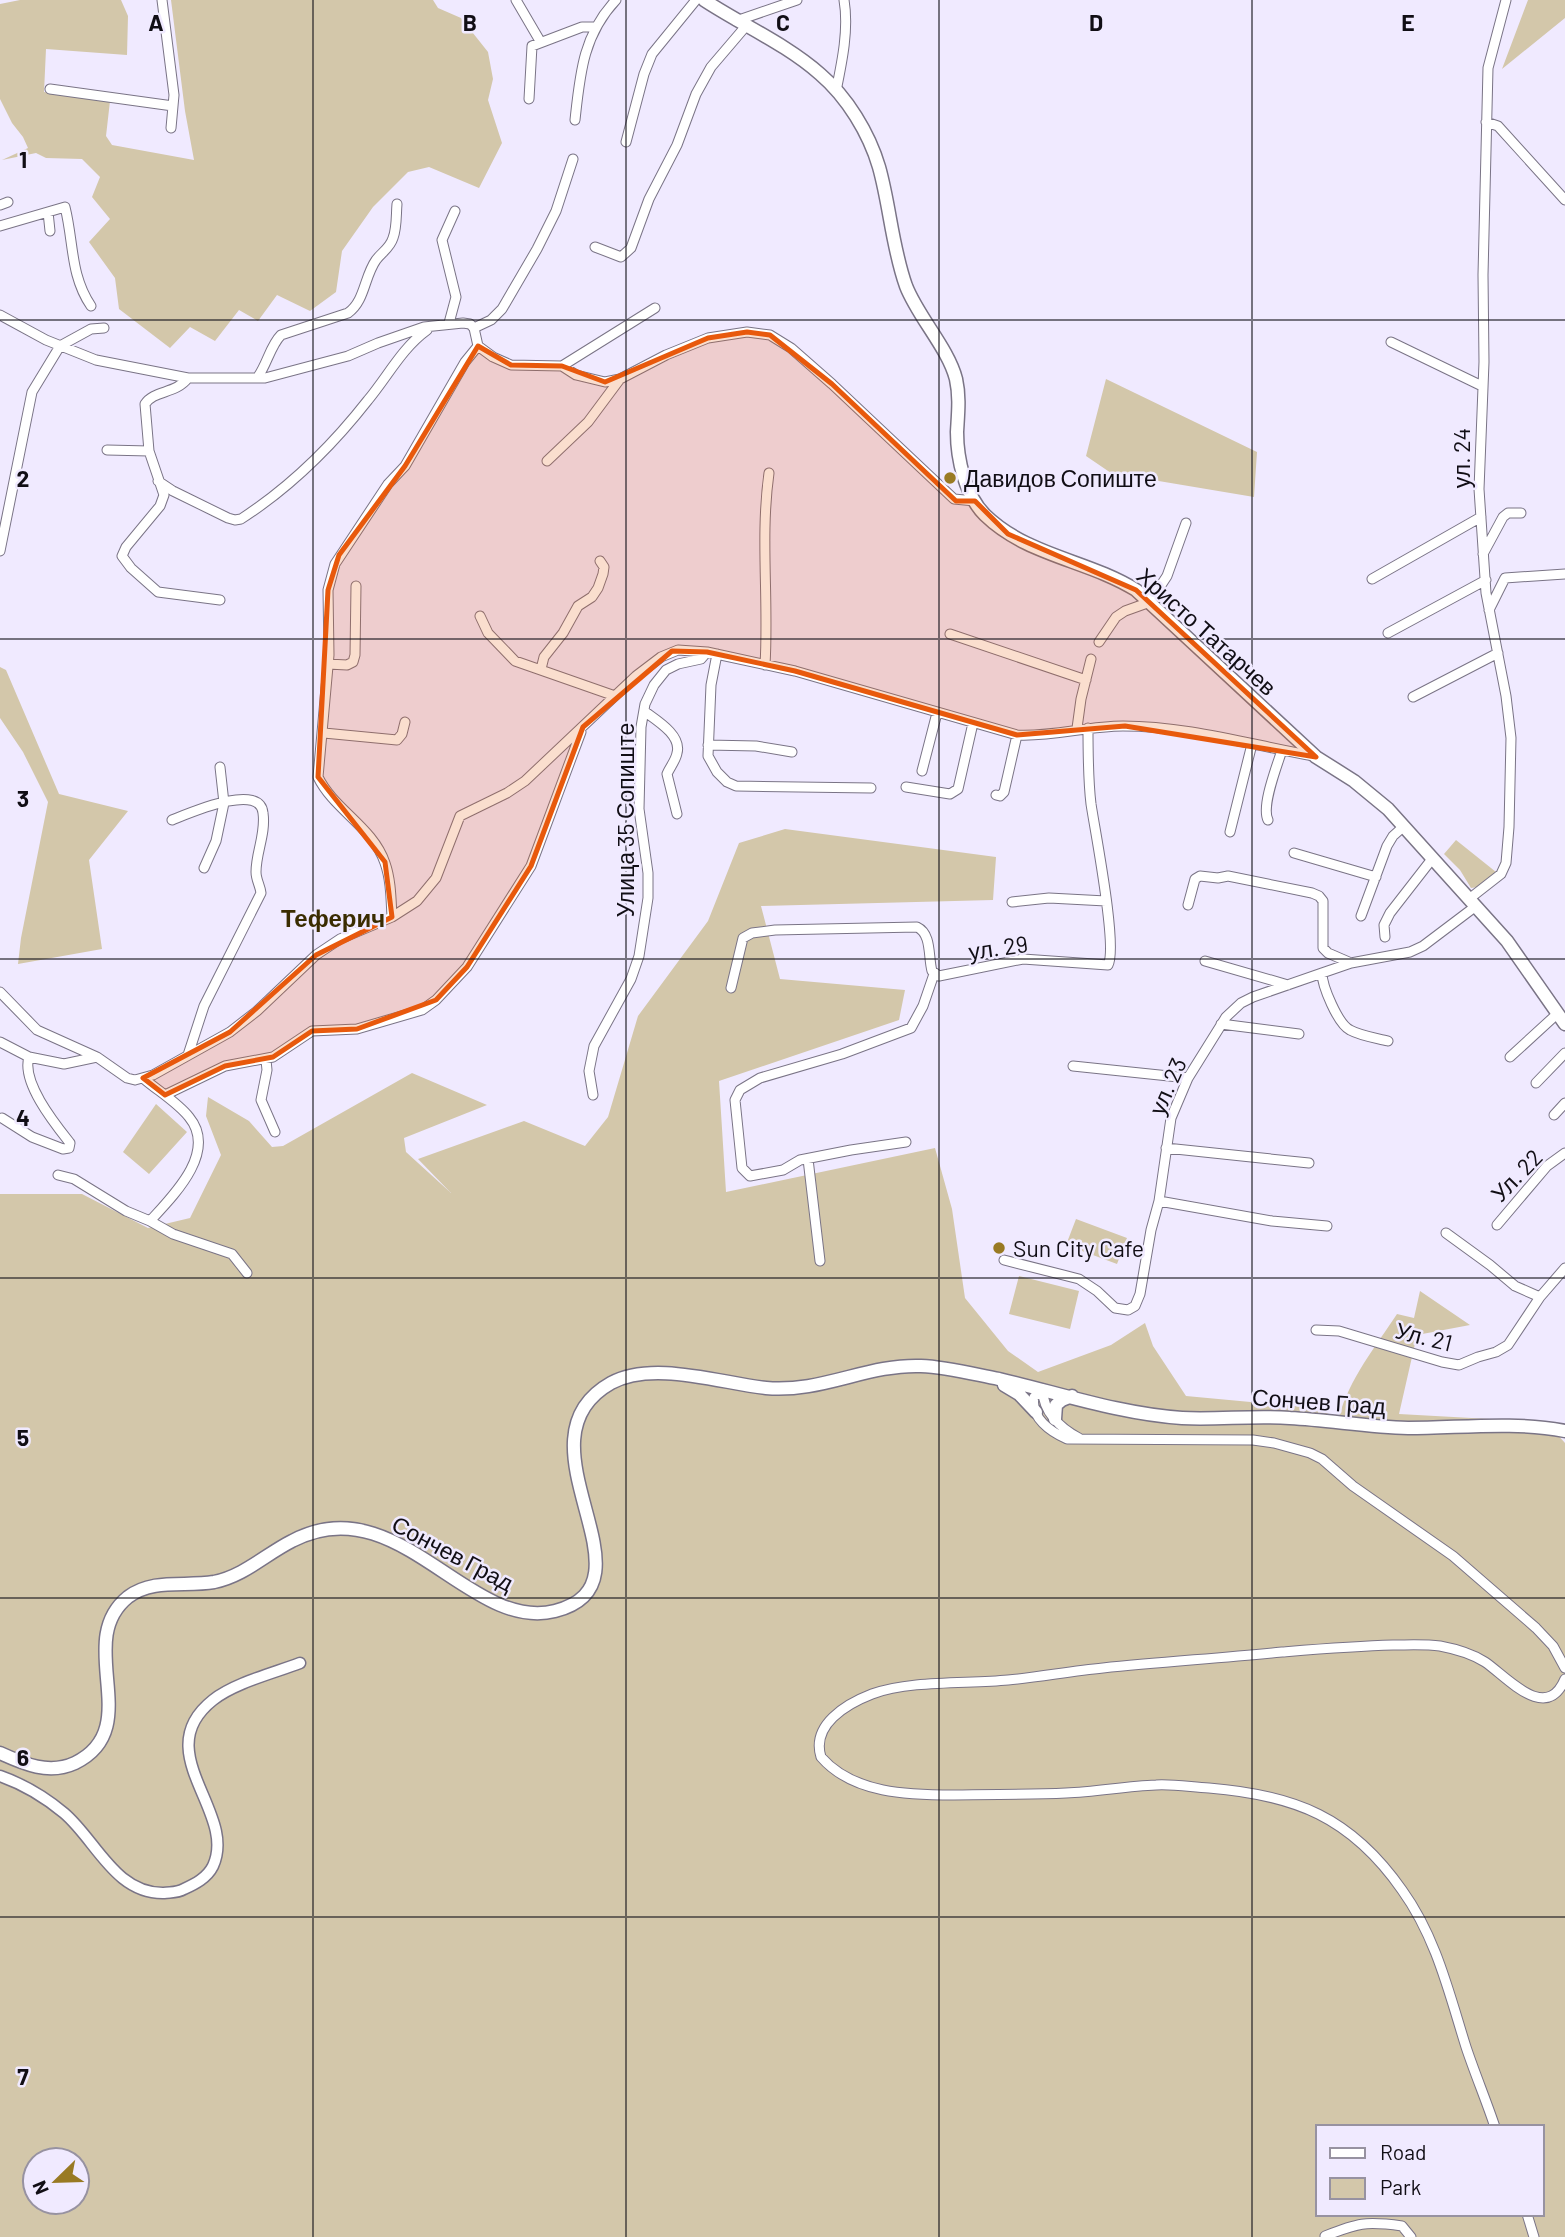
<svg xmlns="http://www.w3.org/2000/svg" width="1565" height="2237" font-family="Barlow,sans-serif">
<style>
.green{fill:#d3c7aa;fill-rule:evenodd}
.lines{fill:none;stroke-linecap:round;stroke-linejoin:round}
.minor-casing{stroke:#7a7486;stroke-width:11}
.tertiary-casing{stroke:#7a7486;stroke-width:13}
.secondary-casing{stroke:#7a7486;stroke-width:15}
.minor{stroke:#fff;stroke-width:9}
.tertiary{stroke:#fff;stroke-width:10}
.secondary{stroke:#fff;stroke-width:12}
.marked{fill:#e8590c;fill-opacity:0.2;stroke:#e8590c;stroke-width:5;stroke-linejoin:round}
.grid{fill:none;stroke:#110e15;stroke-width:2;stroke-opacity:0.55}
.poi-dot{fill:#997a23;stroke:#f0eaff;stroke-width:2.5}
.labels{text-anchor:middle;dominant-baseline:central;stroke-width:5;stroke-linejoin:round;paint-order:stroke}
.street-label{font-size:23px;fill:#110e15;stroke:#f0eaff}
.poi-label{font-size:23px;fill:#110e15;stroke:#f0eaff;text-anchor:start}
.neighbourhood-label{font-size:24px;font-weight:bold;fill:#3a2c01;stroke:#f0eaff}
.grid-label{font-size:23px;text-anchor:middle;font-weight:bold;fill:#110e15;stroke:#f0eaff;stroke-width:5;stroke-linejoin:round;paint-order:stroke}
</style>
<rect width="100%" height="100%" fill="#f0eaff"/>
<!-- green -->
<path class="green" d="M 20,0 L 121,0 L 128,16 L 127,55 L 46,49 L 44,92 L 110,101 L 106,136 L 112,145 L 194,160 L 185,111 L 171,0 L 433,0 L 438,8 L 461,18 L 488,52 L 493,79 L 488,100 L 502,143 L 479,188 L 429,167 L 408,172 L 373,207 L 342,251 L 336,292 L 310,311 L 277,295 L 258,321 L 239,310 L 215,341 L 190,327 L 170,348 L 119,309 L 115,278 L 89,242 L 110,219 L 92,197 L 100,177 L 82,159 L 46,158 L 36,153 L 2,160 L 28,148 L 23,137 L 12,123 L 0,99 L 0,4 Z
M 1528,0 L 1565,0 L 1565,18 L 1502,69 Z
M 1106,379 L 1257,452 L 1254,497 L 1111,473 L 1086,456 Z
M 0,667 L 6,670 L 59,794 L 128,811 L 89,860 L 102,949 L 18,964 L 21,938 L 48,802 L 23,752 L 0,718 Z
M 785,829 L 996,857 L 993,900 L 761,906 L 780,979 L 905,990 L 899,1020 L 719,1081 L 726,1192 L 935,1148 L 952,1209 L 965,1298 L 1008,1351 L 1038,1372 L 1111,1345 L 1145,1323 L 1153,1346 L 1186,1396 L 1306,1407 L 1339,1417 C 1349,1379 1376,1346 1397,1314 L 1414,1318 L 1420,1291 L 1470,1325 L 1417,1335 L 1399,1414 L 1546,1422 L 1565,1443 L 1565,2237 L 0,2237 L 0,1194 L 82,1194 L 148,1228 L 190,1218 L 221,1155 L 206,1116 L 208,1097 L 249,1121 L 272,1147 L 283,1146 L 412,1073 L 487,1105 L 404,1138 L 406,1152 L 451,1193 L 418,1159 L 524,1121 L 585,1146 L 608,1117 L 638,1016 L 708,921 L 739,843 ZM 1318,2127 L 1542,2127 L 1542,2214 L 1318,2214 ZM 35,2160 L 77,2160 L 77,2202 L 35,2202 Z
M 1456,840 L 1496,872 L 1478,887 L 1471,888 L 1460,870 L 1444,854 Z
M 156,1104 L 187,1132 L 149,1174 L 123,1152 Z
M 1076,1219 L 1127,1238 L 1117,1264 L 1066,1245 Z
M 1019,1276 L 1079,1291 L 1070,1329 L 1009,1314 Z"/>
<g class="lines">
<!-- minor casing -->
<g class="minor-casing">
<path id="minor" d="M 162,0 L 174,95 L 171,128
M 516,0 L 540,41
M 736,21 L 797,0
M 50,89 L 173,106
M 836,91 C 842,62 849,29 844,0
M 529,99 L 532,46 L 582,27 L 595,27
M 575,120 C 580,74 583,35 616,0
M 1486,122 L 1498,126 L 1565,200
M 626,142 L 644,74 L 652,54 L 696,0
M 0,205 L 8,202
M 48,212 L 50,231
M 0,226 L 65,207 C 74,243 70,275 91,306
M 595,247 L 621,257 L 631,248 L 649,199 L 677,145 L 696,94 L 711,67 L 746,26
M 0,315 L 46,340 L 96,360 L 188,378 L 265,378 L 348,356 L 378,343 L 424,327 L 463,323 L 470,324 L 474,328
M 449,323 L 456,297 L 442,240 L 455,211
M 474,328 L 478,346 L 493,357 L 511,365 L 562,366 L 576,375 L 605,382 L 620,379 L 666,355 L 708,338 L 747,332 L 770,335 L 791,348 L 832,384 L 954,499 L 975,501
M 474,328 L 491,320 L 502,309 L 537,249 L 556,211 L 573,159
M 1391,342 L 1482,386
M 562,366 L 655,308
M 188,378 C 176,394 154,390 145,404 L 149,451 L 164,495 L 160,506 L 126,547 L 122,556 L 131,568 L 158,592 L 220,600
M 257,378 C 267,365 270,346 281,335 L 348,313 C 365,301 364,277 376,260 C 382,252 390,248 393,238 C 397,228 396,215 397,204
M 107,450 L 149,451
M 547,461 L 588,422 L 620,379
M 158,481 L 173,491 L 228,518 L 235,520 L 241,519 C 289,488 332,446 368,400 C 388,376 402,348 427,330
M 0,551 L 32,392 L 60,346 L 91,329 L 104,328
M 1483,554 L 1503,517 L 1508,513 L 1521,513
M 1372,579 L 1481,517
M 1489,610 L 1505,578 L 1565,574
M 480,616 L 488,633 L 515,661 L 615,696
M 1388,633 L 1486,580
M 950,634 L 1086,680
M 1099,642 L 1116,617 L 1125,611 L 1150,602 L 1167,576 L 1186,523
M 717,654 L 711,685 L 708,756 L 717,772 L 727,782 L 736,786 L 871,788
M 328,664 L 347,665 L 353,662 L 355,655 L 356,586
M 765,665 C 769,600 760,537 769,473
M 541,669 L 544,657 L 563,633 L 578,606 L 592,597 L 598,588 L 603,574 L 604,567 L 600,561
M 1413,697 L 1498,653
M 644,711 C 656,720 682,735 677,753 C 676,760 670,767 667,774 L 677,814
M 1077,728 L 1081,699 L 1091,659
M 324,733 L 397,740 L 402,734 L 405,722
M 708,745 L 756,746 L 792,752
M 922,771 L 937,713
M 906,787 L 950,794 L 958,789 L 973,723
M 996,795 L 1000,796 L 1004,792 L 1017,735
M 172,820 C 190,813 260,782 263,813 C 266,834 256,852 256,872 C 256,880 260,885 261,893 L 204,1006 L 188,1055
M 1268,820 C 1261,806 1277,766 1282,750
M 1230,832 L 1252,744
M 1294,853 L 1376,877
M 204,868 L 216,841 L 224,803 L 220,767
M 1469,899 L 1501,874 L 1506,863 L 1509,827 L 1511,738 L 1506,696 L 1486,593 L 1479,489 L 1484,362 L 1483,275 L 1488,68 L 1506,0
M 1012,902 L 1049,898 L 1106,901
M 1188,905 L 1195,879 L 1200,876 L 1218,878 L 1228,876 L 1312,893 L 1319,896 L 1323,901 L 1323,948 L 1328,953 L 1351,963
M 1361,916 L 1387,846 L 1393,836 L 1403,827
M 392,917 C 391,899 391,880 385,863 C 373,827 334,810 318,777 L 329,655 L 328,590 L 335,564 L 388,484 L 405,466 L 465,362 L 478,346
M 1385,937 L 1384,925 L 1390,913 L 1432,859
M 1205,961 L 1288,985
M 1322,973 C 1322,986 1338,1024 1350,1030 C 1361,1036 1376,1038 1388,1041
M 731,988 L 743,938 L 752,933 L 775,930 L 917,927 C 932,934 928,957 932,971 L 939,976 L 1023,959 L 1108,965 C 1118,947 1095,831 1091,804 C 1088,779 1088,753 1088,728
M 0,992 L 37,1030 L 97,1057 L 127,1078 L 135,1080 L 153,1075 L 230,1032 L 257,1011 L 316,955 L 340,939 L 392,917 L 417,901 L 436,878 L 460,816 L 507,793 L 525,781 L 636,676 L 661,657 L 678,650 L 707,652 L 795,671 L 1017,735 C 1053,737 1087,726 1123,726 C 1188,726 1251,745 1314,756
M 1221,1024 L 1299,1034
M 0,1042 L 29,1057
M 1510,1057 L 1557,1014
M 266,1060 L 267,1070 L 261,1100 L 275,1132
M 1073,1066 L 1188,1078
M 143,1078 C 158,1091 177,1102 189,1117 C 218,1152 173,1196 150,1221
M 1536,1083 L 1565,1053
M 165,1095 L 225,1066 L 273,1057 L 312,1031 L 357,1029 L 422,1010 L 436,1000 L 467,967 L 531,866 L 581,732
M 593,1095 L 589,1071 L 594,1046 L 631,979 L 639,956 L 648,898 L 648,873 L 639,809 L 641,727 L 645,704 L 654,685 L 666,670 L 678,664 L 701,659 L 707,652
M 1554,1115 L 1565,1103
M 2,1118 L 32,1137 L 63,1149 L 69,1148 L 70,1143 C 55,1124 21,1082 29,1057 L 64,1064 L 97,1057
M 906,1142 L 851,1150 L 800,1160 L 783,1170 L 750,1176 L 742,1168 L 735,1100 L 740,1090 L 760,1078 L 842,1054 L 911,1028 L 923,1006 L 934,974
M 1166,1148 L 1309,1163
M 808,1159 L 820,1261
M 58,1175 L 74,1179 L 126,1211 L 150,1221 L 173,1234 L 232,1254 L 247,1273
M 1159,1201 L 1272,1221 L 1327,1226
M 1497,1225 L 1547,1166 L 1565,1153
M 1446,1233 L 1490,1265 L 1515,1286 L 1540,1297
M 1004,1260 L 1079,1279 L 1097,1291 L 1115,1308 L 1128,1310 L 1135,1306 L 1140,1294 L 1151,1230 L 1159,1201 L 1171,1118 L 1188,1078 L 1226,1017 L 1241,1003 L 1253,997 L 1322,973 L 1351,963 L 1410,952 L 1423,946 L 1476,906
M 1316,1330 L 1339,1331 L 1442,1362 L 1459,1365 L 1478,1357 L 1496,1352 L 1508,1345 L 1540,1297 L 1565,1268
M 1043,1389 L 1034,1397 C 1030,1418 1051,1432 1067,1439 L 1253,1440 L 1274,1443 L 1310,1453 L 1322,1459 L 1353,1486 L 1453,1556 L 1536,1628 L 1553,1646 L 1565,1668
M 1043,1389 C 1042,1411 1060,1428 1079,1438
M 1495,2127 C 1486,2100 1475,2074 1466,2047 C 1449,1993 1436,1937 1402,1890 C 1351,1817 1295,1795 1209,1788 C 1191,1787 1173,1784 1156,1785 C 1126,1786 1096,1792 1066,1793 C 1029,1795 992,1794 954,1795 C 909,1795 853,1794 821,1757 C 811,1725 846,1704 872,1694 C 910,1680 967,1684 1008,1680 C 1040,1677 1071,1671 1103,1668 C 1162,1662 1222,1658 1282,1652 C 1319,1649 1355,1646 1393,1645 C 1408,1645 1425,1644 1440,1646 C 1456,1649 1471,1653 1485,1662 C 1506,1676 1546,1724 1565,1679
M 1527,2214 L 1534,2237
M 1325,2236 C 1358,2223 1365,2221 1402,2226 L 1411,2237"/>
</g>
<!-- tertiary casing -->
<g class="tertiary-casing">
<path id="tertiary" d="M 0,1776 C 23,1784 46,1798 64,1813 C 96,1840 115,1894 164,1893 C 171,1892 177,1893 184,1889 C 195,1884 207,1878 213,1866 C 238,1812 147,1752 213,1700 C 234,1683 274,1673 300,1663"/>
</g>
<!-- secondary casing -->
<g class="secondary-casing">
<path id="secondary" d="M 704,0 C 742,25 786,44 820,74 C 847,97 869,133 879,167 C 890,206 892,247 906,286 C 918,317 948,348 956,379 C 960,397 958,414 957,432 C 957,459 965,495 985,515 C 1027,556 1088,560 1136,590 L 1316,757 L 1354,781 L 1388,809 L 1507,941 L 1565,1024
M 1004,1385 L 1019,1394 L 1036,1412
M 1055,1419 L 1056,1405 L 1062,1400 L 1072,1396
M 0,1753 C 24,1764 49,1775 75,1763 C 147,1728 72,1642 128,1597 C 153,1578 185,1587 214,1582 C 244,1576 266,1554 292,1541 C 397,1485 469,1633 555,1611 C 664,1583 508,1441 611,1383 C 653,1360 720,1383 766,1388 C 822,1393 867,1364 921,1366 C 947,1367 973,1374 999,1379 C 1059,1393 1120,1414 1182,1418 C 1218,1420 1254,1415 1290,1418 C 1329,1420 1368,1427 1408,1428 C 1461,1428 1512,1421 1565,1431"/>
</g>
<!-- minor -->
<use href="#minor" class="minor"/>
<!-- tertiary -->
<use href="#tertiary" class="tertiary"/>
<!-- secondary -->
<use href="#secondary" class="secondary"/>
</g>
<!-- marked area -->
<path class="marked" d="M 747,332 L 770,335 L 832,384 L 956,501 L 975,501 L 1008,534 L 1136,590 L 1316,757 L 1125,726 L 1017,735 L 795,671 L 707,652 L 672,651 L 583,727 L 531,866 L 467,967 L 436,1000 L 357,1029 L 312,1031 L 273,1057 L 225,1066 L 165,1095 L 143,1078 L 230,1032 L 316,955 L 392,917 L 385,862 L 318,777 L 328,590 L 339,555 L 405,466 L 478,346 L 511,365 L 562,366 L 605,382 L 708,338 Z"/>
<!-- grid -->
<path class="grid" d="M 313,0 L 313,2237M 626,0 L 626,2237M 939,0 L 939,2237M 1252,0 L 1252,2237M 0,320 L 1565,320M 0,639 L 1565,639M 0,959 L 1565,959M 0,1278 L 1565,1278M 0,1598 L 1565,1598M 0,1917 L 1565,1917"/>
<!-- markers -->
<g class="poi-dot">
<circle cx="950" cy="478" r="7"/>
<circle cx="999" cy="1248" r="7"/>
</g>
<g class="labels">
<!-- street labels -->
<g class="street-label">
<text transform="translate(1461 458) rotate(-90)">ул. 24</text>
<text transform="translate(1207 631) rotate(42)">Христо Татарчев</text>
<text transform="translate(625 820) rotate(-90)">Улица 35 Сопиште</text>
<text transform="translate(998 947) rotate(-8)">ул. 29</text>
<text transform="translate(1167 1086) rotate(-66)">ул. 23</text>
<text transform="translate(1516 1175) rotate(-46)">Ул. 22</text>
<text transform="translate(1424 1336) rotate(14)">Ул. 21</text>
<text transform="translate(1319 1401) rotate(4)">Сончев Град</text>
<text transform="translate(453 1553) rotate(28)">Сончев Град</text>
</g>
<!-- poi labels -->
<g class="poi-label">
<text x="964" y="478">Давидов Сопиште</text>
<text x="1013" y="1248">Sun City Cafe</text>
</g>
<!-- neighbourhood labels -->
<g class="neighbourhood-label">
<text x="333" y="917">Теферич</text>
</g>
</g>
<g class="grid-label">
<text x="156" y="31">A</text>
<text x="470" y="31">B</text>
<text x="783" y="31">C</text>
<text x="1096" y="31">D</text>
<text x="1408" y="31">E</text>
<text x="23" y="168">1</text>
<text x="23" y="487">2</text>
<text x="23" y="807">3</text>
<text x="23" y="1126">4</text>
<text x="23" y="1446">5</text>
<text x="23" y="1766">6</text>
<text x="23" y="2085">7</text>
</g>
<!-- legend -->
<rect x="1316" y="2125" width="228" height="91" fill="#f0eaff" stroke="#9792a1" stroke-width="2"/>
<rect x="1330" y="2148" width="35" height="10" fill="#ffffff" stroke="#9792a1" stroke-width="2"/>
<text x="1380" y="2160" font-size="21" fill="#110e15">Road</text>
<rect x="1330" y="2178" width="35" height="21" fill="#d3c7aa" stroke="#9792a1" stroke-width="2"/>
<text x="1380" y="2195" font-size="21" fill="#110e15">Park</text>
<!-- north arrow -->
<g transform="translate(56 2181) rotate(247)"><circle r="33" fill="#f0eaff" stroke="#9792a1" stroke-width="2"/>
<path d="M0-5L12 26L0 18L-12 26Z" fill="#997a23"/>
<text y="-10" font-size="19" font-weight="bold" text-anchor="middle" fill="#110e15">N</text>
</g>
</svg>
